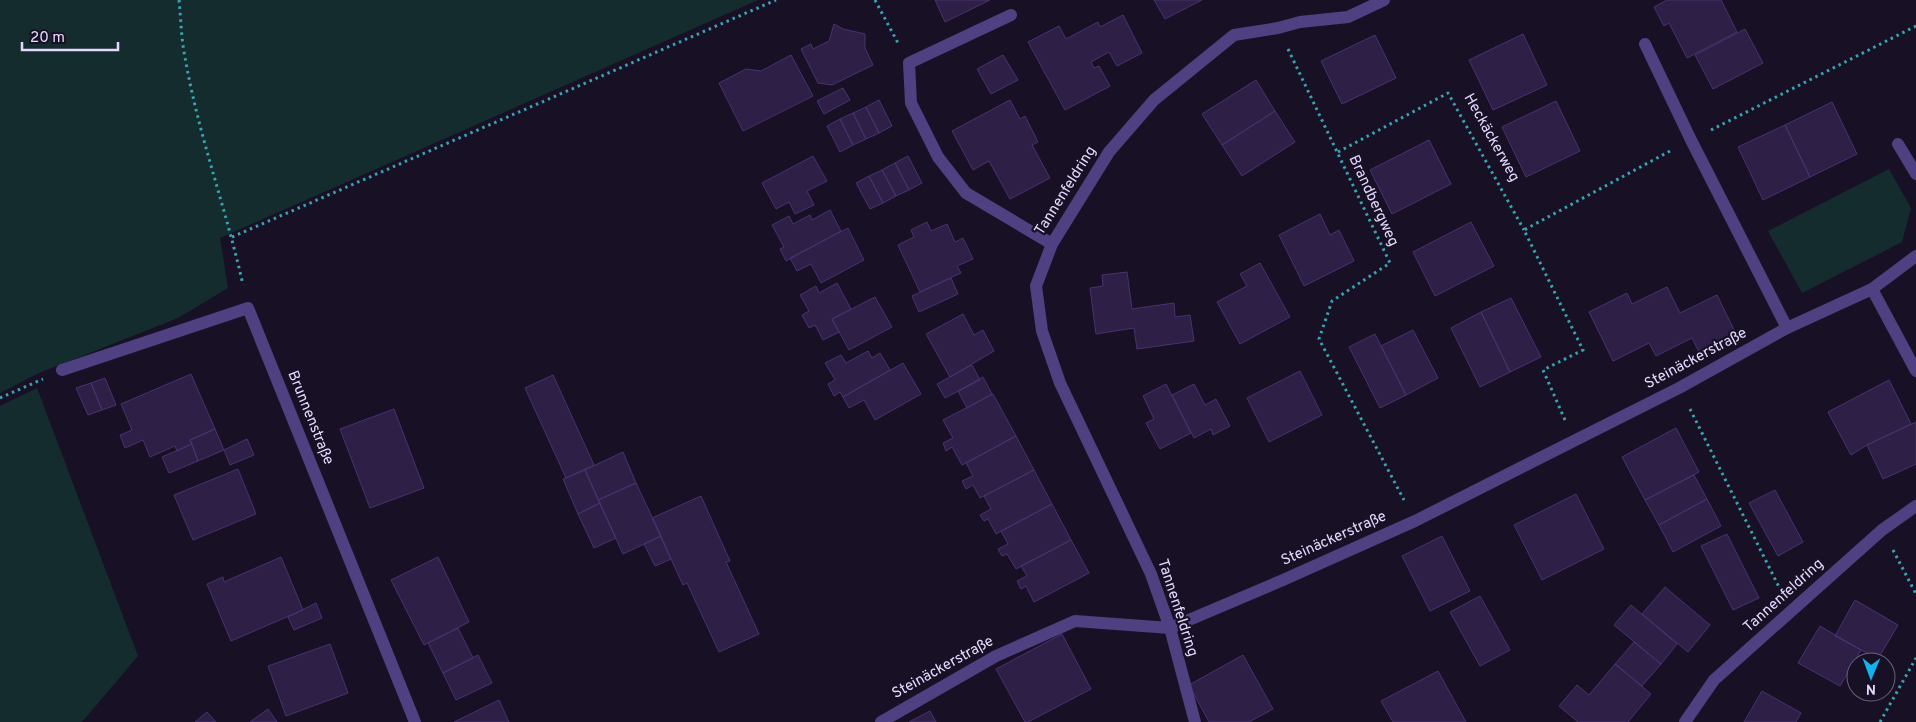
<svg xmlns="http://www.w3.org/2000/svg" width="1916" height="722" font-family="Overpass,sans-serif">
<style>
.green{fill:#152c2f}
.building{fill:#2d1f45;stroke:#49326f}
.lines{fill:none;stroke-linecap:round;stroke-linejoin:round}
.path{stroke:#39a3b0;stroke-width:3;stroke-dasharray:2.5 4;stroke-linecap:butt}
.minor{stroke:#4e4081;stroke-width:12}
.labels{text-anchor:middle;dominant-baseline:central;stroke-width:4.5;stroke-linejoin:round;paint-order:stroke}
.street-label{font-size:15px;fill:#e3d9fc;stroke:#181126}
</style>
<rect width="100%" height="100%" fill="#181126"/>
<!-- green -->
<path class="green" d="M 0,0 L 758,0 L 220,238 L 228,288 L 178,318 L 39,373 L 0,393 Z
M 1889,169 L 1911,208 L 1902,242 L 1802,293 L 1768,231 Z
M 37,388 L 138,656 L 82,722 L 0,722 L 0,406 Z"/>
<!-- building -->
<path class="building" d="M 935,0 L 990,0 L 945,22 Z
M 1154,0 L 1202,0 L 1165,19 Z
M 1667,0 L 1721,0 L 1737,32 L 1687,58 L 1669,23 L 1664,26 L 1654,7 Z
M 1123,15 L 1142,53 L 1117,66 L 1109,52 L 1091,62 L 1094,68 L 1099,66 L 1110,86 L 1065,110 L 1028,42 L 1059,26 L 1066,39 L 1098,22 L 1100,27 Z
M 834,24 L 843,29 L 865,34 L 865,48 L 873,65 L 832,85 L 818,83 L 801,49 L 811,44 L 813,49 L 829,41 Z
M 1745,29 L 1763,63 L 1713,89 L 1695,55 Z
M 1523,34 L 1547,85 L 1493,110 L 1469,60 Z
M 1375,35 L 1396,78 L 1342,104 L 1321,61 Z
M 791,55 L 813,96 L 743,131 L 719,83 L 746,69 L 761,71 Z
M 1003,55 L 1018,80 L 991,94 L 977,69 Z
M 1256,80 L 1275,111 L 1222,145 L 1202,114 Z
M 843,88 L 850,100 L 824,114 L 817,101 Z
M 879,100 L 892,126 L 879,133 L 866,107 Z
M 1010,100 L 1020,119 L 1025,116 L 1038,142 L 1032,145 L 1050,178 L 1010,199 L 989,161 L 973,170 L 952,131 Z
M 1556,101 L 1580,151 L 1526,177 L 1502,127 Z
M 1832,102 L 1857,154 L 1810,177 L 1785,125 Z
M 866,107 L 879,133 L 866,139 L 853,113 Z
M 1275,111 L 1295,142 L 1242,176 L 1222,145 Z
M 853,113 L 866,139 L 853,145 L 840,119 Z
M 840,119 L 853,145 L 840,152 L 827,126 Z
M 1785,125 L 1810,177 L 1763,200 L 1738,147 Z
M 1429,140 L 1451,184 L 1392,214 L 1370,170 Z
M 813,156 L 827,181 L 807,191 L 814,205 L 795,214 L 789,202 L 776,209 L 762,183 Z
M 908,156 L 922,183 L 909,190 L 895,163 Z
M 895,163 L 909,190 L 896,196 L 882,170 Z
M 882,170 L 896,196 L 883,203 L 869,176 Z
M 869,176 L 883,203 L 870,209 L 856,183 Z
M 830,210 L 841,231 L 786,261 L 780,249 L 784,247 L 772,225 L 789,216 L 793,224 L 810,215 L 812,220 Z
M 1320,214 L 1330,235 L 1339,230 L 1354,261 L 1304,286 L 1279,235 Z
M 927,222 L 931,231 L 947,224 L 955,242 L 963,238 L 973,259 L 957,266 L 961,273 L 920,292 L 898,245 L 914,237 L 911,230 Z
M 1471,222 L 1494,266 L 1435,296 L 1413,252 Z
M 848,228 L 864,260 L 821,283 L 811,264 L 797,271 L 790,258 Z
M 1260,263 L 1290,317 L 1240,344 L 1217,302 L 1247,286 L 1240,274 Z
M 1127,272 L 1132,309 L 1174,303 L 1175,317 L 1190,315 L 1194,341 L 1137,349 L 1134,328 L 1096,334 L 1090,288 L 1103,286 L 1102,275 Z
M 951,278 L 958,294 L 919,312 L 912,296 Z
M 837,283 L 851,309 L 832,319 L 839,332 L 823,340 L 815,325 L 809,328 L 802,315 L 809,311 L 800,295 L 816,286 L 819,293 Z
M 1667,287 L 1680,313 L 1717,295 L 1737,336 L 1700,354 L 1692,338 L 1656,356 L 1649,343 L 1613,361 L 1589,312 L 1627,293 L 1632,304 Z
M 875,297 L 892,327 L 849,350 L 832,319 Z
M 1511,298 L 1541,357 L 1510,372 L 1481,312 Z
M 1481,312 L 1510,372 L 1480,387 L 1451,328 Z
M 963,314 L 974,335 L 983,330 L 994,351 L 950,377 L 926,334 Z
M 1413,330 L 1438,378 L 1406,395 L 1381,346 Z
M 1375,334 L 1406,395 L 1380,408 L 1349,347 Z
M 868,351 L 872,358 L 880,353 L 890,370 L 843,397 L 840,392 L 834,396 L 828,384 L 835,380 L 825,363 L 841,355 L 846,363 Z
M 903,363 L 921,394 L 875,420 L 864,400 L 849,408 L 843,397 Z
M 972,365 L 980,380 L 945,398 L 937,384 Z
M 1300,371 L 1322,415 L 1269,442 L 1247,398 Z
M 191,374 L 215,429 L 190,440 L 192,444 L 177,451 L 175,446 L 150,457 L 143,440 L 125,448 L 120,435 L 132,430 L 121,404 Z
M 553,375 L 594,465 L 566,478 L 525,388 Z
M 983,377 L 992,394 L 967,408 L 958,391 Z
M 105,378 L 116,405 L 102,410 L 91,383 Z
M 1889,380 L 1911,424 L 1867,445 L 1851,455 L 1828,412 Z
M 91,383 L 102,410 L 88,415 L 76,388 Z
M 1166,384 L 1191,433 L 1160,449 L 1146,423 L 1154,419 L 1143,396 Z
M 1194,384 L 1205,405 L 1216,399 L 1230,426 L 1213,435 L 1211,429 L 1194,438 L 1172,395 Z
M 993,394 L 1016,436 L 962,465 L 952,447 L 946,451 L 943,443 L 953,438 L 943,420 Z
M 394,409 L 424,488 L 370,508 L 340,429 Z
M 1916,422 L 1916,464 L 1883,479 L 1867,445 Z
M 1676,428 L 1699,472 L 1645,500 L 1622,457 Z
M 215,429 L 224,450 L 198,461 L 190,440 Z
M 1016,436 L 1034,470 L 980,498 L 973,485 L 966,489 L 962,481 L 973,476 L 966,463 Z
M 247,439 L 254,455 L 230,465 L 224,450 Z
M 192,444 L 198,461 L 169,473 L 162,457 Z
M 623,452 L 636,483 L 598,500 L 585,470 Z
M 238,469 L 256,514 L 193,540 L 174,495 Z
M 585,470 L 600,503 L 578,514 L 563,479 Z
M 1034,470 L 1052,504 L 996,534 L 988,519 L 984,521 L 980,515 L 991,509 L 984,496 Z
M 1694,475 L 1707,499 L 1659,525 L 1645,500 Z
M 636,483 L 661,536 L 623,554 L 598,500 Z
M 1775,490 L 1803,542 L 1778,556 L 1749,503 Z
M 1576,494 L 1604,549 L 1542,580 L 1514,525 Z
M 701,496 L 730,561 L 726,562 L 759,634 L 719,652 L 687,583 L 683,585 L 652,518 Z
M 1707,499 L 1721,526 L 1673,552 L 1659,525 Z
M 600,503 L 616,538 L 594,548 L 578,514 Z
M 1052,504 L 1071,540 L 1016,569 L 1007,554 L 1002,556 L 998,549 L 1008,544 L 1001,531 Z
M 1727,534 L 1759,598 L 1733,610 L 1701,546 Z
M 661,536 L 671,559 L 655,566 L 644,544 Z
M 1442,536 L 1470,591 L 1430,611 L 1402,556 Z
M 1071,540 L 1089,573 L 1034,602 L 1026,586 L 1021,589 L 1017,581 L 1027,576 L 1021,566 Z
M 281,557 L 303,610 L 231,641 L 207,584 L 223,577 L 224,582 Z
M 438,557 L 469,622 L 424,645 L 391,580 Z
M 1665,587 L 1710,625 L 1688,652 L 1642,614 Z
M 1480,596 L 1510,650 L 1480,666 L 1450,612 Z
M 1855,600 L 1898,625 L 1878,659 L 1835,636 Z
M 316,603 L 322,618 L 294,630 L 288,617 Z
M 1631,605 L 1677,644 L 1661,664 L 1614,625 Z
M 1820,626 L 1861,650 L 1840,686 L 1798,663 Z
M 458,628 L 473,658 L 443,673 L 428,643 Z
M 1062,634 L 1091,689 L 1028,722 L 1025,722 L 996,669 Z
M 1634,642 L 1661,664 L 1642,686 L 1615,664 Z
M 330,644 L 348,693 L 286,716 L 268,666 Z
M 478,655 L 492,683 L 456,700 L 443,673 Z
M 1243,655 L 1273,709 L 1249,722 L 1209,722 L 1189,685 Z
M 1615,664 L 1651,694 L 1628,722 L 1578,722 L 1559,706 L 1577,685 L 1589,695 Z
M 1438,671 L 1466,722 L 1393,722 L 1381,701 Z
M 1762,691 L 1801,713 L 1796,722 L 1744,722 Z
M 499,700 L 509,722 L 454,722 Z
M 268,709 L 277,722 L 250,722 Z
M 930,711 L 936,722 L 909,722 Z
M 207,712 L 216,722 L 195,722 Z"/>
<g class="lines">
<!-- path -->
<path class="path" d="M 179,0 C 181,19 181,38 185,57 C 198,134 226,208 243,285
M 875,0 L 898,43
M 1288,49 L 1390,263 L 1332,301 L 1319,339 L 1404,500
M 1711,130 L 1916,26
M 1338,152 L 1448,93 L 1524,230
M 232,237 L 776,0
M 0,398 L 43,379
M 1690,409 L 1781,591
M 1565,420 L 1543,370 L 1583,350 L 1524,230 L 1670,151
M 1893,550 L 1916,594
M 1880,722 L 1916,658"/>
<!-- minor -->
<path class="minor" d="M 1011,15 L 909,63 L 911,103 L 938,157 L 966,193 L 1052,244
M 1645,44 L 1691,140 L 1787,328
M 1898,144 L 1916,174
M 1872,289 L 1916,371
M 62,370 L 248,308 L 415,722
M 881,722 L 996,656 L 1075,621 L 1170,628 L 1283,580 L 1415,521 L 1679,388 L 1787,328 L 1872,289 L 1916,256
M 1195,722 L 1170,628 L 1151,574 L 1060,383 L 1042,331 L 1036,286 L 1052,244 L 1109,152 L 1154,100 L 1234,35 L 1278,28 L 1300,22 L 1348,17 L 1384,0
M 1685,722 L 1714,680 L 1882,530 L 1916,506"/>
</g>
<g class="labels">
<!-- street labels -->
<g class="street-label">
<text transform="translate(1491 138) rotate(61)">Heckäckerweg</text>
<text transform="translate(1066 191) rotate(-58)">Tannenfeldring</text>
<text transform="translate(1373 201) rotate(65)">Brandbergweg</text>
<text transform="translate(1696 359) rotate(-28)">Steinäckerstraße</text>
<text transform="translate(310 418) rotate(68)">Brunnenstraße</text>
<text transform="translate(1334 539) rotate(-24)">Steinäckerstraße</text>
<text transform="translate(1784 596) rotate(-42)">Tannenfeldring</text>
<text transform="translate(1177 608) rotate(72)">Tannenfeldring</text>
<text transform="translate(943 668) rotate(-29)">Steinäckerstraße</text>
</g>
</g>
<!-- north arrow -->
<g transform="translate(1871 677) rotate(181)"><circle r="24" fill="#181126" stroke="#69617c"/>
<path d="M0-4L9 19L0 12L-9 19Z" fill="#14b2ed"/>
<text y="-8" font-size="14" font-weight="bold" text-anchor="middle" fill="#e3d9fc">N</text>
</g>
<!-- scale -->
<path d="M22 42v8h96v-8" fill="none" stroke="#e3d9fc" stroke-width="2.5"/>
<text x="30" y="42" font-size="15" fill="#e3d9fc" stroke="#181126" stroke-width="4" paint-order="stroke">20 m</text>
</svg>
